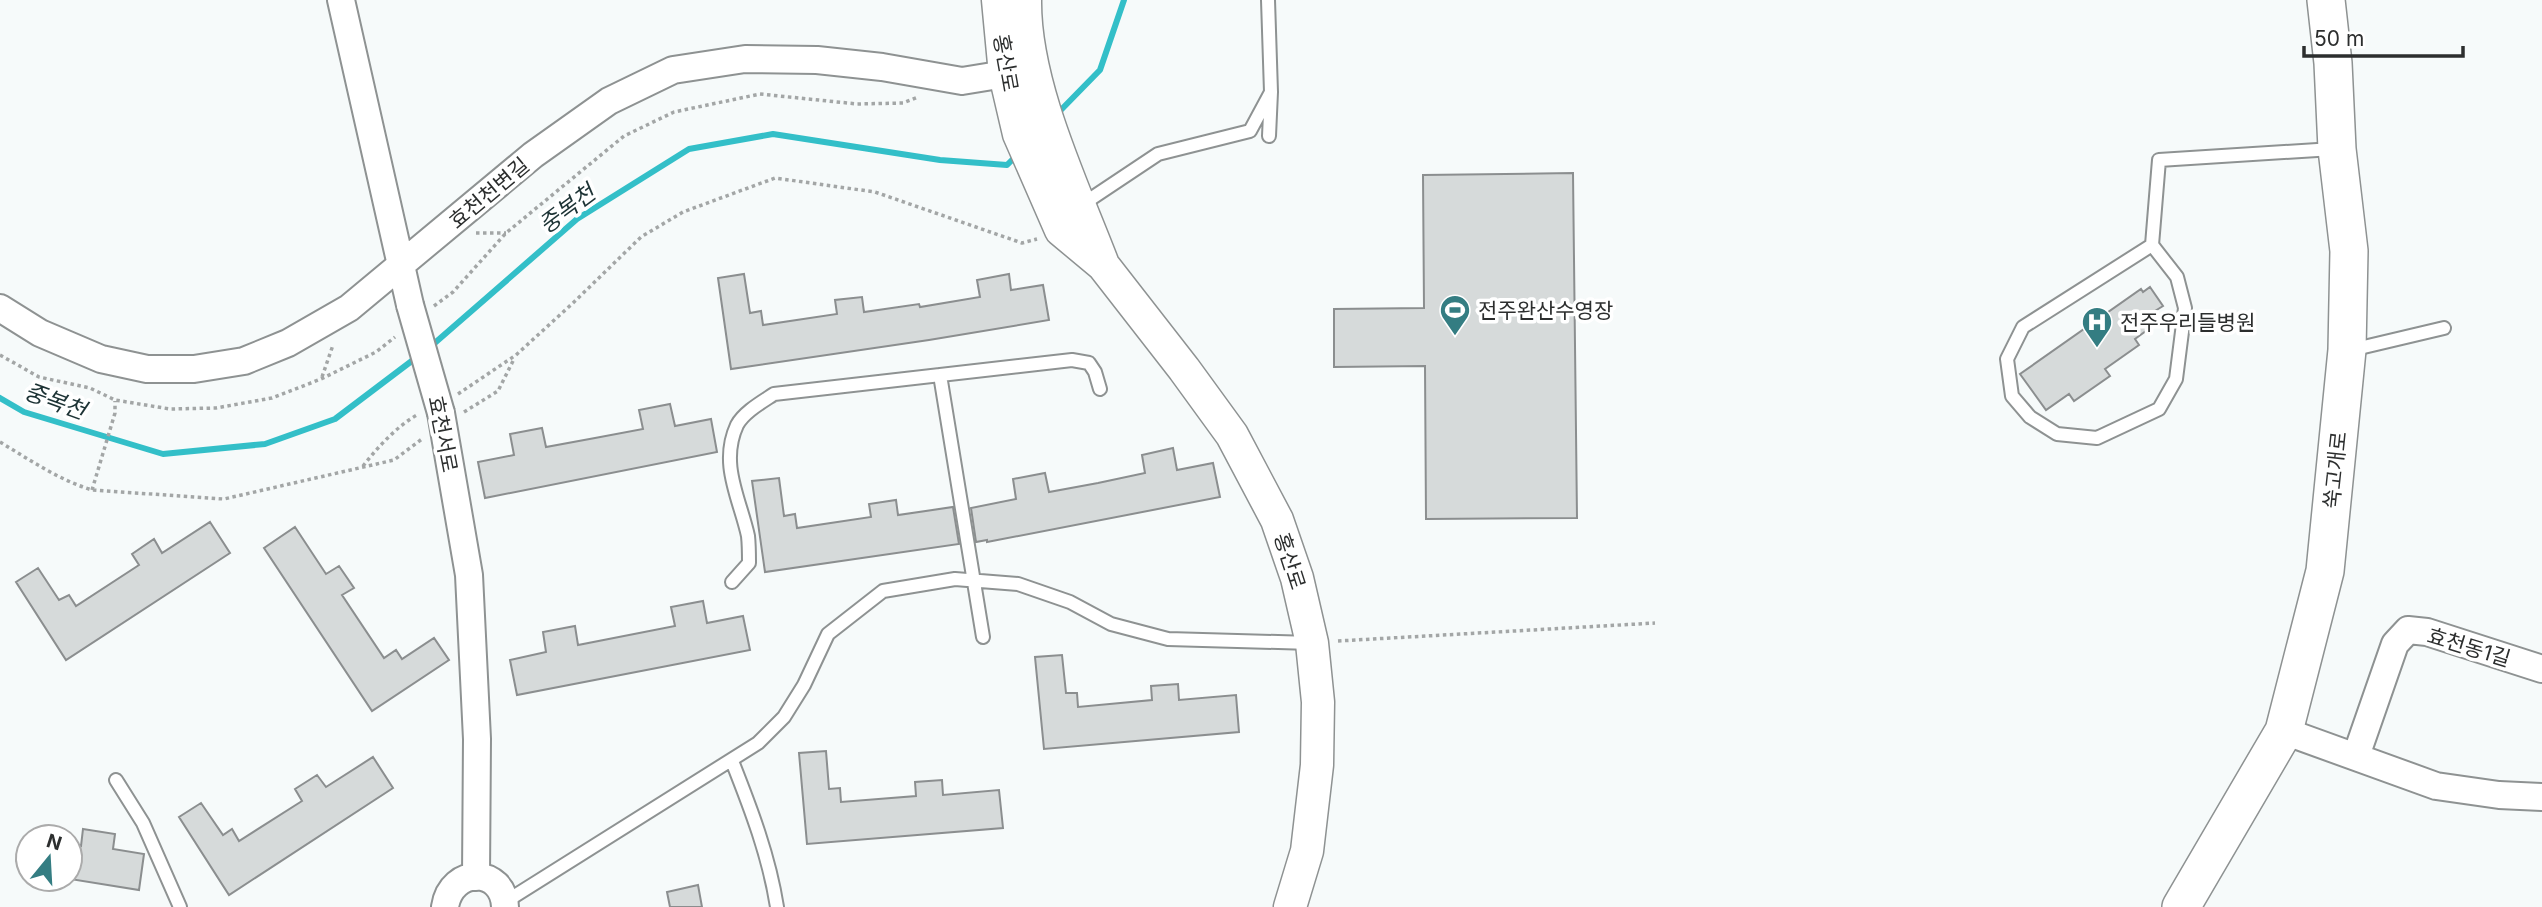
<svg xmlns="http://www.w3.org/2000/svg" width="2542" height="907" font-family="Inter,'Noto Sans KR',sans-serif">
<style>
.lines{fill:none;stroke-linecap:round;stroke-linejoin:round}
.stream{stroke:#33bfc8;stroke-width:6}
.building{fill:#d6dada;stroke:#8b8e8f;stroke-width:2}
.service-casing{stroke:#8e9292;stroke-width:16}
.minor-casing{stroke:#8e9292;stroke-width:30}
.tertiary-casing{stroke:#8e9292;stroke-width:35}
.secondary-casing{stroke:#8e9292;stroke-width:40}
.path{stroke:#a3a6a6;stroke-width:3.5;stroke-dasharray:3.5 3.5;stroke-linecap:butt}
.service{stroke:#fff;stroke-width:12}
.minor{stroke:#fff;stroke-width:26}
.tertiary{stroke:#fff;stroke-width:32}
.secondary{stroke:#fff;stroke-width:37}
.minor-bridge-casing{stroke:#8e9292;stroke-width:30;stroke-linecap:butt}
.minor-bridge{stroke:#fff;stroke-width:26}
.labels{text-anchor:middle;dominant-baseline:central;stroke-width:7;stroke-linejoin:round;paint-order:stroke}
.street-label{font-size:21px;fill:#2c2e2e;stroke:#fff}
.poi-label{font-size:21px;fill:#2c2e2e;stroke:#fff;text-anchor:start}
.water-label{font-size:23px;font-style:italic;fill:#1c3234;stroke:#fff}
</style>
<rect width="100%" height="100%" fill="#f6fafa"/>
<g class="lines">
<!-- stream -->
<path class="stream" d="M 1057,114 L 1100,70 L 1124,0
M 429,348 L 577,219 L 689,149 L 773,134 L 940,160 L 1007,165 L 1017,155
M 0,398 L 24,412 L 163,454 L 265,444 L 335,419 L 417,357"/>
</g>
<!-- building -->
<path class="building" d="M 1573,173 L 1577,518 L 1426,519 L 1425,366 L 1334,367 L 1334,309 L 1424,308 L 1423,175 Z
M 744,274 L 750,313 L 761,311 L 763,325 L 837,314 L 835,300 L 862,297 L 864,312 L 919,304 L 920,307 L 980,297 L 977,280 L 1009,274 L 1011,290 L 1043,285 L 1049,320 L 929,340 L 731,369 L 718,278 Z
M 2150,287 L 2163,306 L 2155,311 L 2161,320 L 2135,339 L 2139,345 L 2105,369 L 2110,376 L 2074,401 L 2069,394 L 2046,410 L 2020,374 L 2141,289 L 2143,292 Z
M 670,404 L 675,426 L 711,419 L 717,452 L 485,498 L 478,462 L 514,455 L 510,434 L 542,428 L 546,447 L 595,438 L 643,429 L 639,410 Z
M 1173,448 L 1177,470 L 1213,463 L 1220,497 L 987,542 L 987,540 L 976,542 L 971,508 L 1016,499 L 1013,479 L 1045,473 L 1049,492 L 1098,483 L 1145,473 L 1142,455 Z
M 779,478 L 784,516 L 795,514 L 797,528 L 871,517 L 869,504 L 896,500 L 898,515 L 953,507 L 959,544 L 765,572 L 752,481 Z
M 210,522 L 230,553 L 66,660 L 16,582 L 38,568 L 59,600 L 69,595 L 76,606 L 139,565 L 132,554 L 154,539 L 162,553 Z
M 295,527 L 326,574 L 339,566 L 354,588 L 342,595 L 384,658 L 396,650 L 402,659 L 434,638 L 449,660 L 372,711 L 264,548 Z
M 703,601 L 707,623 L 743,616 L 750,650 L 517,695 L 510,660 L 546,652 L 543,632 L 575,626 L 578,645 L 675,626 L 671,607 Z
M 1062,655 L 1066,693 L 1077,693 L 1078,707 L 1152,700 L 1151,686 L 1178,684 L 1179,700 L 1236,695 L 1239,732 L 1044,749 L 1035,657 Z
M 826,751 L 829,789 L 840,788 L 841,802 L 916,796 L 915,782 L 942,780 L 943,795 L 999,790 L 1003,828 L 807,844 L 799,753 Z
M 373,757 L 393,788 L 229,895 L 179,817 L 201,803 L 223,835 L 232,829 L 239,841 L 302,801 L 295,789 L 317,775 L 326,787 Z
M 83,829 L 115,834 L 113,849 L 144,854 L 139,890 L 70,879 L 70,844 L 81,846 Z
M 698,885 L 702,907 L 670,907 L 667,892 Z"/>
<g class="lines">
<!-- service casing -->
<g class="service-casing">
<path id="service" d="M 1268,0 L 1271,92 L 1269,136
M 1080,206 L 1158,154 L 1250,131 L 1271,92
M 2152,245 L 2023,327 L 2007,359 L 2012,396 L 2030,417 L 2057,434 L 2097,438 L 2159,409 L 2176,379 L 2185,308 L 2177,277 L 2152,245 L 2159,160 L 2333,149
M 2351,350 L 2444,328
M 940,375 L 983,637
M 732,582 L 749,563 C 749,554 749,545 748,536 C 740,499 719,464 737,425 C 744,412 762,402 774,394 L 1072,360 L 1089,363 L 1095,372 L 1100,389
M 732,761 C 751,809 769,856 777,907
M 116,780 L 143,823 L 180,907
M 505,902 L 758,743 L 784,717 L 804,685 L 828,634 L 883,591 L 955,579 L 1018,584 L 1070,602 L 1111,624 L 1168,639 L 1311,643"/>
</g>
<!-- minor casing -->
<g class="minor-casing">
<path id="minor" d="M 341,0 L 410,305
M 0,308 L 40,333 L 101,359 L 147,369 L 194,369 L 244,361 L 288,343 L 349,308 L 533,155 L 609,101 L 673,70 L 745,59 L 817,60 L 882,67 L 962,81 L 1005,74
M 441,413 L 469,575 L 477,739 L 476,877
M 2284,731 L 2436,786 L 2499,795 L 2542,797
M 2356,756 L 2395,644 L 2408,630 L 2427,632 L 2542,669
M 445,907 C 451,866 504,867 505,907"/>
</g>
<!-- tertiary casing -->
<g class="tertiary-casing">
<path id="tertiary" d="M 998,0 L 1005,74 L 1019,134 L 1061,230 L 1103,265 L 1184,369 L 1232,435 L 1277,520 L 1297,578 L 1312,643 L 1318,702 L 1317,765 L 1307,851 L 1290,907
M 1025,0 C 1024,84 1072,184 1102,262"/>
</g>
<!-- secondary casing -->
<g class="secondary-casing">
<path id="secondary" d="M 2181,907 L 2284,731 L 2325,571 L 2347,350 L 2349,251 L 2337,149 L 2333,63 L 2326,0"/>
</g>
<!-- path -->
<path class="path" d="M 476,233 L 506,233
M 434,306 L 453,292 L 506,233 L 624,136 L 674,112 L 760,94 L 857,104 L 903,103 L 918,97
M 0,355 L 39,377 L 90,388 L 115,400 L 170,409 L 216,408 L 272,398 L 321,379 L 376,352 L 395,337
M 322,377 L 333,345
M 458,394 L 516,355 L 573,303 L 641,237 L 683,212 L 775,178 L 875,192 L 1022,243 L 1037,239
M 464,412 L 498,391 L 514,359
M 0,442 C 30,460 59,480 92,490 L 224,499 L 394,460 L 422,439
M 363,466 C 378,447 396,427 417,415
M 92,490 L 115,413 L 115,401
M 1338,641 L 1655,623"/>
<!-- service -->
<use href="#service" class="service"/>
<!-- minor -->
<use href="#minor" class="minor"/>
<!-- tertiary -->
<use href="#tertiary" class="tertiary"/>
<!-- secondary -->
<use href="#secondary" class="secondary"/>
<!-- minor-bridge casing -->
<g class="minor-bridge-casing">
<path id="minor-bridge" d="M 410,305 L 441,413"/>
</g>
<!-- minor-bridge -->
<use href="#minor-bridge" class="minor-bridge"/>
</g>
<!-- icons -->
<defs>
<g id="stadium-pin" transform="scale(1.575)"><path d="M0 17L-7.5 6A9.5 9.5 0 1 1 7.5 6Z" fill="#347d82" stroke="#fff"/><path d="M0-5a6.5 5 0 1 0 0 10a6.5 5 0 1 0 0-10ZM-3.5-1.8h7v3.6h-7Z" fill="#fff"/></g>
<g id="hospital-pin" transform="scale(1.575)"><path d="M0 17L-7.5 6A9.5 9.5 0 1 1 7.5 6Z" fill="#347d82" stroke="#fff"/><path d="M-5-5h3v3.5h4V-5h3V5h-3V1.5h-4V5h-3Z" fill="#fff"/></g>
</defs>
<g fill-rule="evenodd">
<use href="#stadium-pin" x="1455" y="310"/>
<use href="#hospital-pin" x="2097" y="322"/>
</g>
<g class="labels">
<!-- street labels -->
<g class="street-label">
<text transform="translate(1006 63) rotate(80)">홍산로</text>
<text transform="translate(489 193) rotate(-40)">효천천변길</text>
<text transform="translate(443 434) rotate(79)">효천서로</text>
<text transform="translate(2335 470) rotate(-84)">쑥고개로</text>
<text transform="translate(1290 561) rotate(72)">홍산로</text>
<text transform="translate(2469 647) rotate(17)">효천동1길</text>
</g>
<!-- poi labels -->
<g class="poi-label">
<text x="1478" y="310">전주완산수영장</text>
<text x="2120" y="322">전주우리들병원</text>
</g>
<!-- water labels -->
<g class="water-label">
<text transform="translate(567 209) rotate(-37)">중복천</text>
<text transform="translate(55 401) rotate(20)">중복천</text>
</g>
</g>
<!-- north arrow -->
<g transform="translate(49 858) rotate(18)"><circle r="33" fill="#ffffff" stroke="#ababab" stroke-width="2"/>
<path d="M0-5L12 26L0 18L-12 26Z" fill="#347d82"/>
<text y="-10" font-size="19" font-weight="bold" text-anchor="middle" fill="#2c2e2e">N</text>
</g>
<!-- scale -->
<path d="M2304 46v10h159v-10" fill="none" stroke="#2c2e2e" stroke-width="3.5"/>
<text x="2314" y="46" font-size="21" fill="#2c2e2e" stroke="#ffffff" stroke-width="5" paint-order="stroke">50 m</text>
</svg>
